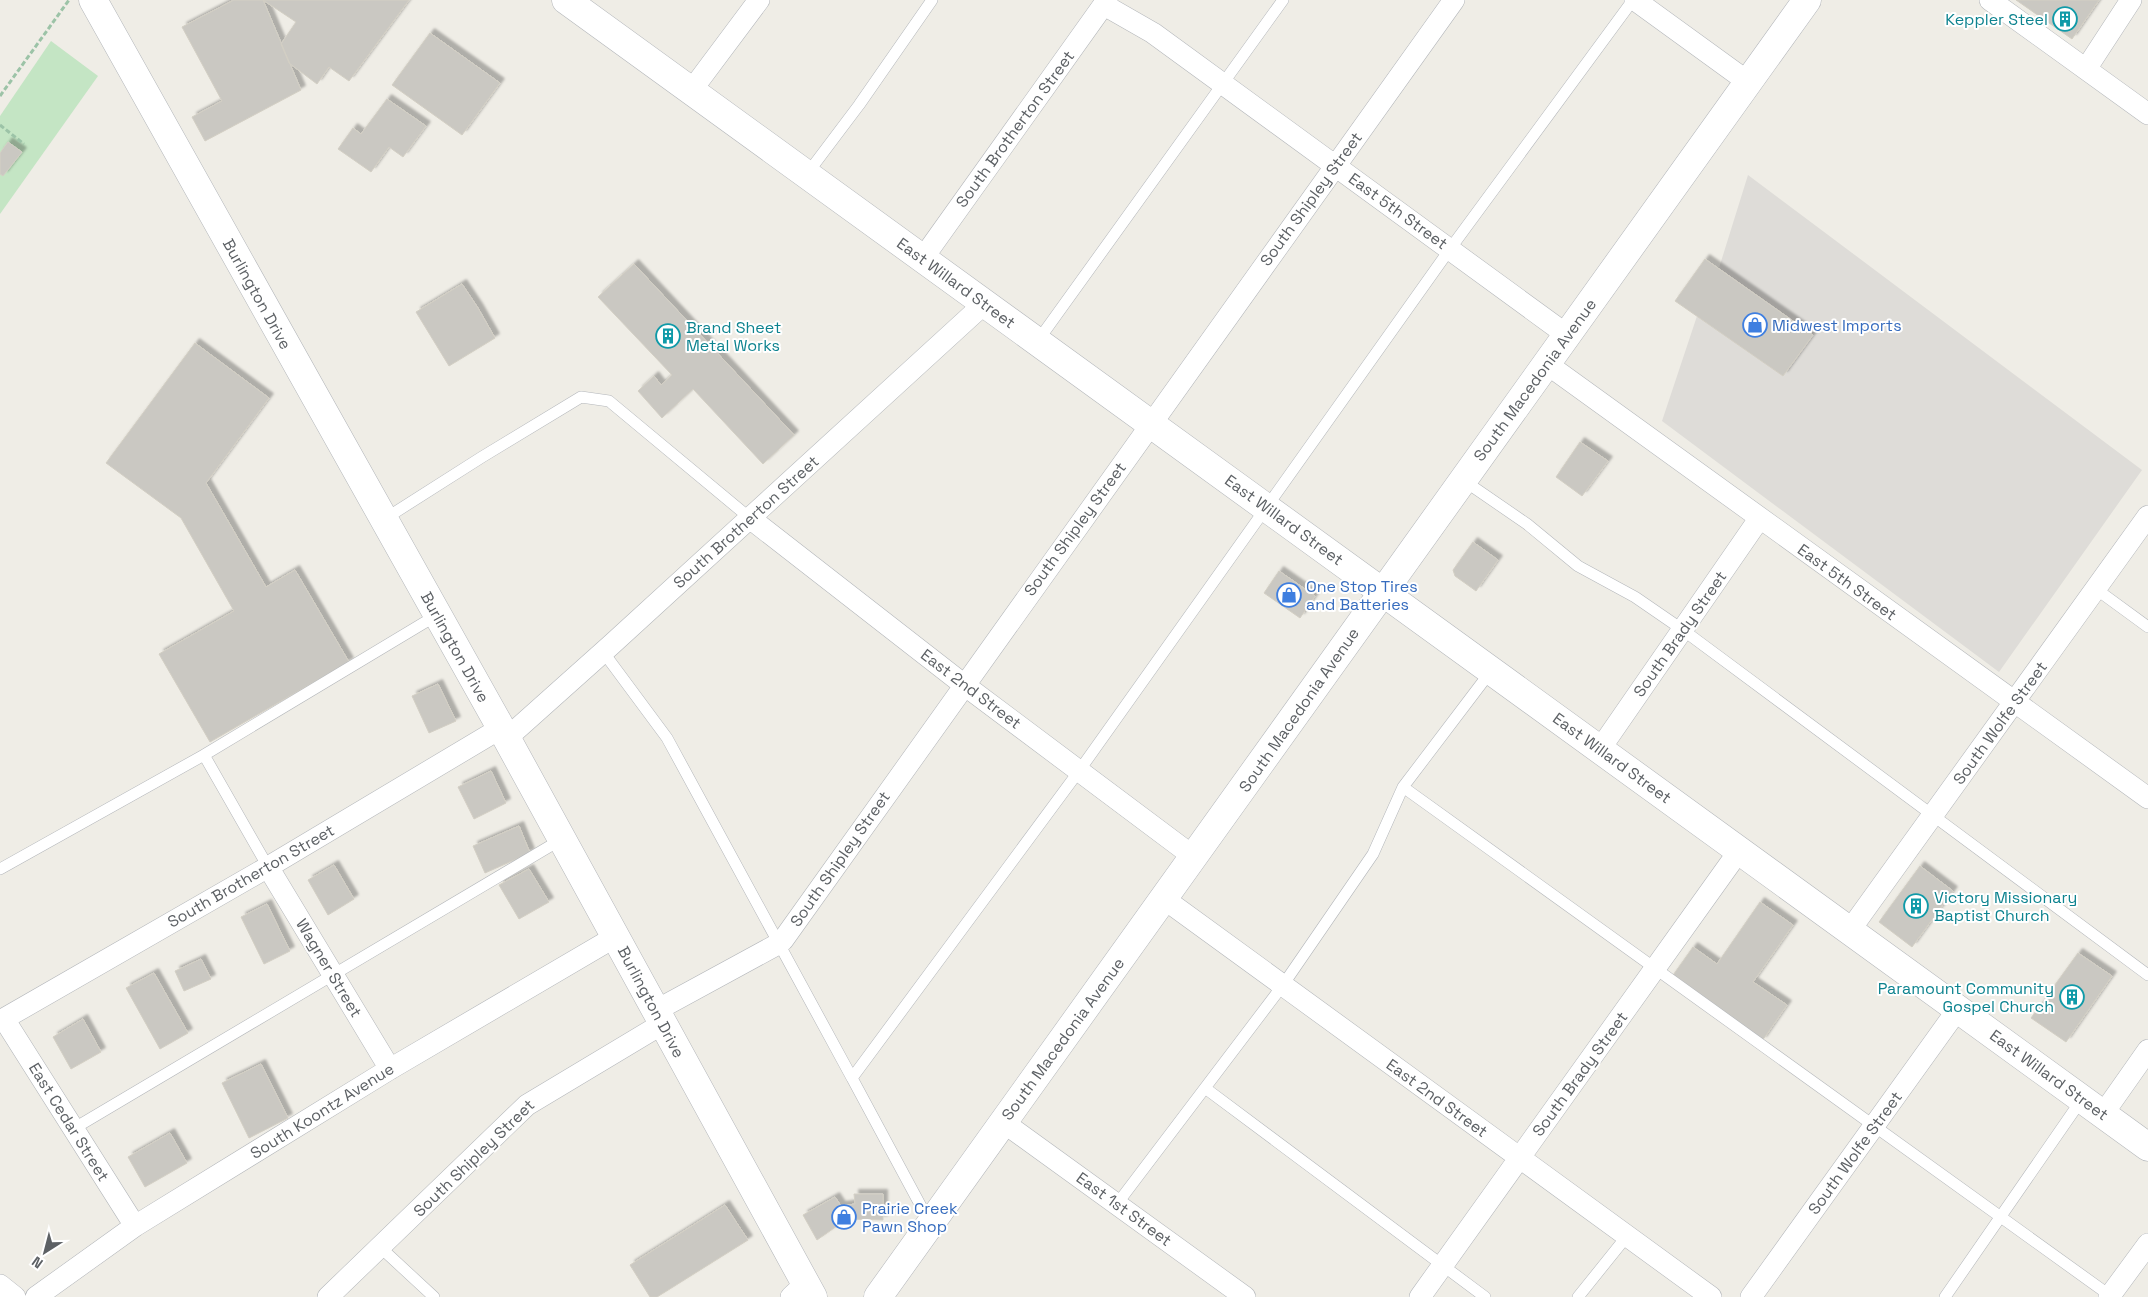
<svg xmlns="http://www.w3.org/2000/svg" width="2148" height="1297" font-family="'Space Grotesk',sans-serif">
<style>
.industrial{fill:#dedcd8}
.park{fill:#c4e5c4}
.building{fill:#cac8c2;stroke:#d3cfc4;filter:url(#shadow)}
.lines{fill:none;stroke-linecap:round;stroke-linejoin:round}
.service-casing{stroke:#b3b6ba;stroke-width:12}
.minor-casing{stroke:#b3b6ba;stroke-width:22}
.tertiary-casing{stroke:#b3b6ba;stroke-width:29}
.path{stroke:#9cc3a7;stroke-width:3;stroke-dasharray:5 2.5;stroke-linecap:butt}
.service{stroke:#fff;stroke-width:11}
.minor{stroke:#fff;stroke-width:21}
.tertiary{stroke:#fff;stroke-width:28}
.labels{text-anchor:middle;dominant-baseline:central;stroke-width:4;stroke-linejoin:round;paint-order:stroke}
.culture-label{font-size:16px;fill:#0d838f;stroke:#fff;text-anchor:end}
.street-label{font-size:16px;fill:#5d6165;stroke:#fff}
.shop-label{font-size:16px;fill:#366cbe;stroke:#fff;text-anchor:start}
</style>
<defs>
<filter id="shadow"><feDropShadow dx="4.5" dy="-4.5" stdDeviation="1" flood-color="#0004"/></filter>
</defs>
<rect width="100%" height="100%" fill="#efede6"/>
<!-- industrial -->
<path class="industrial" d="M 1748,175 L 2142,470 L 1999,672 L 1662,421 L 1697,316 L 1783,376 L 1813,335 L 1719,268 Z"/>
<!-- park -->
<path class="park" d="M 51,41 L 98,76 L 0,214 L 0,116 Z"/>
<!-- building -->
<path class="building" d="M 234,0 L 263,0 L 301,90 L 205,141 L 192,117 L 222,101 L 182,27 Z
M 263,0 L 409,0 L 349,81 L 329,67 L 317,84 L 289,63 L 281,44 L 296,22 Z
M 2016,0 L 2099,0 L 2072,39 Z
M 430,33 L 500,83 L 462,135 L 392,85 Z
M 387,99 L 426,126 L 403,157 L 389,147 L 371,172 L 338,149 L 353,128 L 361,134 Z
M 8,142 L 22,152 L 3,176 L 0,174 L 0,153 Z
M 1705,259 L 1813,335 L 1783,376 L 1675,301 Z
M 634,264 L 794,435 L 763,464 L 693,389 L 662,418 L 638,391 L 654,376 L 661,385 L 672,375 L 598,297 Z
M 462,284 L 478,308 L 495,338 L 449,366 L 416,312 Z
M 195,343 L 269,398 L 206,483 L 266,587 L 295,570 L 349,662 L 210,742 L 159,654 L 234,611 L 181,518 L 106,463 Z
M 1580,442 L 1608,461 L 1582,496 L 1556,477 Z
M 1473,542 L 1498,560 L 1476,591 L 1455,576 L 1453,570 Z
M 1279,571 L 1315,596 L 1300,618 L 1264,593 Z
M 438,684 L 456,721 L 429,733 L 412,696 Z
M 491,771 L 506,803 L 474,819 L 458,787 Z
M 519,826 L 530,853 L 485,873 L 473,846 Z
M 334,865 L 354,899 L 328,915 L 308,880 Z
M 1920,866 L 1953,891 L 1912,947 L 1879,922 Z
M 529,869 L 549,902 L 519,919 L 499,885 Z
M 1760,902 L 1793,925 L 1753,982 L 1787,1005 L 1762,1041 L 1671,978 L 1693,947 L 1717,964 Z
M 267,904 L 290,951 L 264,964 L 241,917 Z
M 2078,953 L 2112,976 L 2066,1042 L 2031,1018 Z
M 201,959 L 211,979 L 184,991 L 175,971 Z
M 154,973 L 188,1033 L 160,1049 L 126,988 Z
M 83,1019 L 101,1052 L 71,1069 L 53,1037 Z
M 261,1064 L 288,1118 L 249,1138 L 222,1083 Z
M 170,1133 L 187,1163 L 145,1187 L 128,1157 Z
M 854,1194 L 883,1194 L 883,1220 L 847,1219 L 817,1240 L 803,1215 L 835,1197 L 841,1206 L 855,1204 Z
M 725,1205 L 748,1240 L 657,1297 L 650,1297 L 630,1265 Z"/>
<g class="lines">
<!-- service casing -->
<g class="service-casing">
<path id="service" d="M 807,174 L 859,105 L 932,0
M 1037,342 L 1283,0
M 1463,480 L 1527,524 L 1578,566 L 1635,597 L 1683,630 L 2148,975
M 383,520 L 482,457 L 581,397 L 609,401 L 751,519
M 2096,589 L 2148,627
M 604,653 L 667,738 L 852,1078
M 204,755 L 437,615
M 1403,787 L 2112,1297
M 0,869 L 204,755 L 268,867
M 1205,1088 L 1485,1297
M 73,1129 L 562,839
M 1117,1204 L 1283,985 L 1373,854 L 1403,787 L 1491,671
M 930,1223 L 852,1078 L 1079,771 L 1450,249 L 1633,0
M 380,1247 L 434,1297
M 1578,1297 L 1627,1236
M 1945,1297 L 2082,1099"/>
</g>
<!-- minor casing -->
<g class="minor-casing">
<path id="minor" d="M 1635,0 L 1748,82
M 1990,0 L 2148,114
M 1104,5 L 1153,33 L 1567,335
M 2086,69 L 2131,0
M 691,91 L 759,0
M 923,258 L 1107,0
M 1547,364 L 2148,798
M 751,519 L 963,684 L 1194,857
M 507,738 L 611,645 L 984,304
M 1600,749 L 1759,519
M 268,867 L 390,1069
M 1163,898 L 1711,1297
M 1850,930 L 2148,516
M 655,1011 L 778,944 L 783,940 L 1454,0
M 4,1019 L 135,1226
M 0,1021 L 268,867 L 501,728
M 2103,1114 L 2148,1050
M 1003,1122 L 1245,1297
M 0,1285 L 15,1297
M 36,1297 L 135,1226 L 390,1069 L 615,937
M 328,1297 L 527,1105 L 662,1024
M 791,1297 L 806,1283
M 1420,1297 L 1739,851
M 1751,1297 L 1958,1009
M 2109,1297 L 2148,1244"/>
</g>
<!-- tertiary casing -->
<g class="tertiary-casing">
<path id="tertiary" d="M 93,0 L 501,728 L 813,1297
M 566,0 L 2148,1147
M 878,1297 L 1807,0"/>
</g>
<!-- path -->
<path class="path" d="M 0,96 L 69,0
M 0,125 L 24,144"/>
<!-- service -->
<use href="#service" class="service"/>
<!-- minor -->
<use href="#minor" class="minor"/>
<!-- tertiary -->
<use href="#tertiary" class="tertiary"/>
</g>
<!-- icons -->
<defs>
<g id="building-ring" transform="scale(1.25)"><circle r="9.5" fill="#fff" stroke="#0f9aa8" stroke-width="1.5"/><path d="M-4-6H4V6H1V3H-1V6H-4ZM-2.5-4.3h1.7v1.8h-1.7ZM.8-4.3h1.7v1.8H.8ZM-2.5-1h1.7V.8h-1.7ZM.8-1h1.7V.8H.8Z" fill="#0f9aa8"/></g>
<g id="shop-ring" transform="scale(1.25)"><circle r="9.5" fill="#fff" stroke="#3f7fe0" stroke-width="1.5"/><path d="M-5-2.5h2.3a2.7 3.5 0 0 1 5.4 0H5L5.5 6h-11ZM-1.5-2.5h3a1.5 2.3 0 0 0-3 0Z" fill="#3f7fe0"/></g>
</defs>
<g fill-rule="evenodd">
<use href="#building-ring" x="2065" y="19"/>
<use href="#shop-ring" x="1755" y="325"/>
<use href="#building-ring" x="668" y="336"/>
<use href="#shop-ring" x="1289" y="595"/>
<use href="#building-ring" x="1916" y="906"/>
<use href="#building-ring" x="2072" y="997"/>
<use href="#shop-ring" x="844" y="1217"/>
</g>
<g class="labels">
<!-- culture labels -->
<g class="culture-label">
<text x="2048" y="19">Keppler Steel</text>
<text x="686" y="327" text-anchor="start">Brand Sheet<tspan x="686" dy="18">Metal Works</tspan></text>
<text x="1934" y="897" text-anchor="start">Victory Missionary<tspan x="1934" dy="18">Baptist Church</tspan></text>
<text x="2054" y="988">Paramount Community<tspan x="2054" dy="18">Gospel Church</tspan></text>
</g>
<!-- street labels -->
<g class="street-label">
<text transform="translate(1015 129) rotate(-54)">South Brotherton Street</text>
<text transform="translate(1311 199) rotate(-54)">South Shipley Street</text>
<text transform="translate(1398 211) rotate(36)">East 5th Street</text>
<text transform="translate(956 283) rotate(36)">East Willard Street</text>
<text transform="translate(257 294) rotate(61)">Burlington Drive</text>
<text transform="translate(1535 380) rotate(-54)">South Macedonia Avenue</text>
<text transform="translate(1284 520) rotate(36)">East Willard Street</text>
<text transform="translate(746 522) rotate(-42)">South Brotherton Street</text>
<text transform="translate(1075 529) rotate(-54)">South Shipley Street</text>
<text transform="translate(1847 582) rotate(36)">East 5th Street</text>
<text transform="translate(1680 634) rotate(-55)">South Brady Street</text>
<text transform="translate(455 647) rotate(61)">Burlington Drive</text>
<text transform="translate(971 689) rotate(37)">East 2nd Street</text>
<text transform="translate(1299 710) rotate(-55)">South Macedonia Avenue</text>
<text transform="translate(2000 723) rotate(-54)">South Wolfe Street</text>
<text transform="translate(1612 758) rotate(36)">East Willard Street</text>
<text transform="translate(840 859) rotate(-55)">South Shipley Street</text>
<text transform="translate(251 876) rotate(-30)">South Brotherton Street</text>
<text transform="translate(329 968) rotate(59)">Wagner Street</text>
<text transform="translate(651 1002) rotate(62)">Burlington Drive</text>
<text transform="translate(1063 1039) rotate(-54)">South Macedonia Avenue</text>
<text transform="translate(1580 1074) rotate(-54)">South Brady Street</text>
<text transform="translate(2049 1075) rotate(36)">East Willard Street</text>
<text transform="translate(1437 1098) rotate(36)">East 2nd Street</text>
<text transform="translate(322 1111) rotate(-32)">South Koontz Avenue</text>
<text transform="translate(69 1122) rotate(58)">East Cedar Street</text>
<text transform="translate(1855 1153) rotate(-54)">South Wolfe Street</text>
<text transform="translate(474 1158) rotate(-44)">South Shipley Street</text>
<text transform="translate(1124 1209) rotate(36)">East 1st Street</text>
</g>
<!-- shop labels -->
<g class="shop-label">
<text x="1772" y="325">Midwest Imports</text>
<text x="1306" y="586">One Stop Tires<tspan x="1306" dy="18">and Batteries</tspan></text>
<text x="862" y="1208">Prairie Creek<tspan x="862" dy="18">Pawn Shop</tspan></text>
</g>
</g>
<!-- north arrow -->
<g transform="translate(45 1252) rotate(216)" stroke="#ffffff" stroke-width="4" paint-order="stroke">
<path d="M0-4L9 19L0 12L-9 19Z" fill="#5d6165"/>
<text y="-8" font-size="14" font-weight="bold" text-anchor="middle" fill="#5d6165">N</text>
</g>
</svg>
